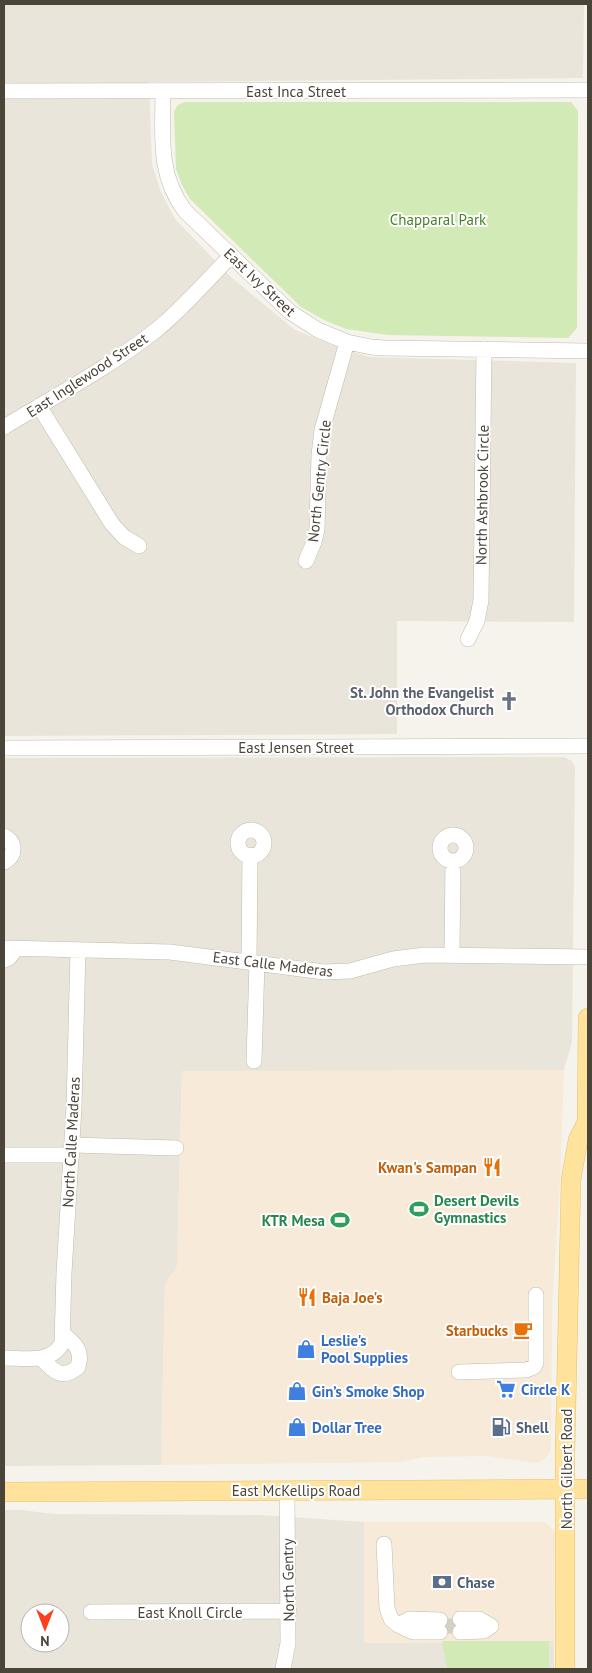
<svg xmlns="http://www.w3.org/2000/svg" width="592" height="1673" font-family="'PT Sans',sans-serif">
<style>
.residential{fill:#eae5da;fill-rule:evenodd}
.commercial{fill:#f7ead8}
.green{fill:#d2eab5}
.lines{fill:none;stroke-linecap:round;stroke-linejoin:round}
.minor-tunnel{stroke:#d4d0c8;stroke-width:15;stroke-dasharray:15 8;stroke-linecap:butt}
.minor-casing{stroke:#c2bbae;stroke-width:16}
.major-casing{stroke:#e6c16a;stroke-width:20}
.minor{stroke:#fff;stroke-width:15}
.major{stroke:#ffe39c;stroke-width:19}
.labels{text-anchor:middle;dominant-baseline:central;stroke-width:4;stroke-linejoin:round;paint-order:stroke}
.street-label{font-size:15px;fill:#4b4439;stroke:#fff}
.park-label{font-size:15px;fill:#4a7f2a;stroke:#fff}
.worship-label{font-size:15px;font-weight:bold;fill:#5b616d;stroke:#fff;text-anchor:end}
.food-label{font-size:15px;font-weight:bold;fill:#c56008;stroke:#fff;text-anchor:end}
.leisure-label{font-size:15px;font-weight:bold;fill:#27864d;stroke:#fff;text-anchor:start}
.shop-label{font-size:15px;font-weight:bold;fill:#366cbe;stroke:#fff;text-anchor:start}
.service-label{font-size:15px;font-weight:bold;fill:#4e5e75;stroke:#fff;text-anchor:start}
</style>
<rect width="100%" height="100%" fill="#f6f3ec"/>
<!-- residential -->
<path class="residential" d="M 4,4 L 584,4 L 583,78 L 149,82 L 152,164 L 160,190 L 175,219 L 232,278 L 295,330 L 334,346 L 370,357 L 576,363 L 574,622 L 397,621 L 397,734 L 4,736 Z
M 564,757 L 572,761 L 575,767 L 572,1042 L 564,1070 L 182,1072 L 177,1266 L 165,1284 L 161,1465 L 4,1466 L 4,758 Z
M 4,1510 L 21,1510 L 53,1514 L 261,1515 L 364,1522 L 364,1643 L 554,1641 L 554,1669 L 4,1669 ZM 30,1613 L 60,1613 L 60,1643 L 30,1643 Z"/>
<!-- commercial -->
<path class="commercial" d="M 564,1070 L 560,1182 L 552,1306 L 551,1448 L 549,1454 L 542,1461 L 535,1463 L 487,1456 L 423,1457 L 401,1462 L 161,1465 L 165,1284 L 177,1266 L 182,1071 Z
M 364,1522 L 544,1522 L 551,1527 L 555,1533 L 554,1641 L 364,1643 Z"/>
<!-- green -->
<path class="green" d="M 185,102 L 571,102 L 578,111 L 577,328 L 568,338 L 388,335 L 346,329 L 324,320 L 301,307 L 190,199 L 182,185 L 176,169 L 174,111 L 178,105 Z
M 442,1641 L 549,1641 L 549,1669 L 447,1669 Z"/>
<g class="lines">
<!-- minor-tunnel -->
<path class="minor-tunnel" d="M 440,1626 L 460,1626"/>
<!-- minor casing -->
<g class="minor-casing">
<path id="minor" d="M 4,91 L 588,90
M 163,91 C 163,135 157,174 185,211 L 290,312 L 318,330 L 347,342 L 371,347 L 384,348 L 588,351
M 39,406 L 112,524 L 124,537 L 139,546
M 4,427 C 55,396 108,368 155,331 C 183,309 206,281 231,256
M 306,561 L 314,542 L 317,529 L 319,455 L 322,430 L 347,342
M 468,639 L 477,621 L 481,600 L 484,349
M 4,748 L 588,746
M238 843a13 13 0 1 1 26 0a13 13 0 1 1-26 0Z
M440 848a13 13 0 1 1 26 0a13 13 0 1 1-26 0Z
M 4,836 C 16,842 16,856 4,862
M 4,948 L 170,952 L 324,972 L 350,971 L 393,959 L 425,955 L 588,957
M 452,955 L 453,861
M 4,960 L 9,958 L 16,949
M 249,962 L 250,855
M 254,1061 L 257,963
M 72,1145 L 176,1148
M 4,1155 L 72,1155
M 4,1358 C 24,1358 52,1364 62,1343 L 64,1273 L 74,1107 L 78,950
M 41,1358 C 52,1370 62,1381 78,1367 C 83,1351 75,1343 63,1334
M 459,1372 L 526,1370 L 534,1367 L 536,1363 L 536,1295
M 384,1544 L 387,1608 L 391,1619 L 398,1625 L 413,1632 L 440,1632
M 91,1612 L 289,1611
M 460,1619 L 479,1619 L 491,1626
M 398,1625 L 410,1619 L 440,1620
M 460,1632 L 484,1631 L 491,1626
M 283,1669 L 288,1643 L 287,1490"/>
</g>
<!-- major casing -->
<g class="major-casing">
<path id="major" d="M 588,1018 L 587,1122 L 588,1127
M 4,1492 L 588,1489
M 565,1669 L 565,1453 L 571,1180 L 578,1140 L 587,1122"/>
</g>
<!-- minor -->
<use href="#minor" class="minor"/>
<!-- major -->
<use href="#major" class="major"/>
</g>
<!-- icons -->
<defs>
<g id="church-bare" transform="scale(1.5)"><path d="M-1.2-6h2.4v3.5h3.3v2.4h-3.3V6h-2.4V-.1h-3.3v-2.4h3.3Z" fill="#6b7280" stroke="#fff" stroke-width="2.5" paint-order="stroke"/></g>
<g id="restaurant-bare" transform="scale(1.5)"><path d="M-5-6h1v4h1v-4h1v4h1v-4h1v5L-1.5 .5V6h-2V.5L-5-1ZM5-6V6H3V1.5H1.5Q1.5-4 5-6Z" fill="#e8710a" stroke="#fff" stroke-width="2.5" paint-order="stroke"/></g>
<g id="stadium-bare" transform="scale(1.5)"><path d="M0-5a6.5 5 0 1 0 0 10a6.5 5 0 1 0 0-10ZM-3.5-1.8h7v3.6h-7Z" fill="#2e9e5b" stroke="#fff" stroke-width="2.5" paint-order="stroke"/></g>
<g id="cafe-bare" transform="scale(1.5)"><path d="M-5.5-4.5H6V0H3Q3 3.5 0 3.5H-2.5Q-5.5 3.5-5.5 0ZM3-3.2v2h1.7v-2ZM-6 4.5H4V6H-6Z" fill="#e8710a" stroke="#fff" stroke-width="2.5" paint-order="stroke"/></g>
<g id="shop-bare" transform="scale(1.5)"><path d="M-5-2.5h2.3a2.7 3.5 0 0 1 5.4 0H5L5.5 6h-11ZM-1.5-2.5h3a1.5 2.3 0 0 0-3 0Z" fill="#3f7fe0" stroke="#fff" stroke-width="2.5" paint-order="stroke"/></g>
<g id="supermarket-bare" transform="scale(1.5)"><path d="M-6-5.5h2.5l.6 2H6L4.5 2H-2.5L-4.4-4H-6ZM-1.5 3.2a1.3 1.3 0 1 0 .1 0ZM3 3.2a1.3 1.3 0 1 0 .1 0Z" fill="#3f7fe0" stroke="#fff" stroke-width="2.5" paint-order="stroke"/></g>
<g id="fuel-bare" transform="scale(1.5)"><path d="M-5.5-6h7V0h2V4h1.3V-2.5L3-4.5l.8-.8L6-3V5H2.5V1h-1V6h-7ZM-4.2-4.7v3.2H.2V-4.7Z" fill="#5c6f8a" stroke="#fff" stroke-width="2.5" paint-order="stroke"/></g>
<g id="bank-bare" transform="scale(1.5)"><path d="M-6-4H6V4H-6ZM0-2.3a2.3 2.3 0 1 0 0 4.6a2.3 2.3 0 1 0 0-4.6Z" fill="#5c6f8a" stroke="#fff" stroke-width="2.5" paint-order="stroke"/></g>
</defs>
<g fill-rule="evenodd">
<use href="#church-bare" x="509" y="701"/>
<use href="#restaurant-bare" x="492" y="1167"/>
<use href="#stadium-bare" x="419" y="1209"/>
<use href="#stadium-bare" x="340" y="1220"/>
<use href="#restaurant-bare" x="307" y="1297"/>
<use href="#cafe-bare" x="523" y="1330"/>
<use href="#shop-bare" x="306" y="1349"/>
<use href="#supermarket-bare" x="506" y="1389"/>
<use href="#shop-bare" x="297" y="1391"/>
<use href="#shop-bare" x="297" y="1427"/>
<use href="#fuel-bare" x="501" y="1427"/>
<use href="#bank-bare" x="442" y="1582"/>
</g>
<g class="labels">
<!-- street labels -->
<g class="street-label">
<text x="296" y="91">East Inca Street</text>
<text transform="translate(260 282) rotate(43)">East Ivy Street</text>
<text transform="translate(87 375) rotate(-33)">East Inglewood Street</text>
<text transform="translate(319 481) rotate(-84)">North Gentry Circle</text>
<text transform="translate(482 495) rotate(-89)">North Ashbrook Circle</text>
<text x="296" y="747">East Jensen Street</text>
<text transform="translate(273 964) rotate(7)">East Calle Maderas</text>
<text transform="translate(71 1142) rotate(-87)">North Calle Maderas</text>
<text transform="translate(566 1469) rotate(-90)">North Gilbert Road</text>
<text x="296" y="1490">East McKellips Road</text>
<text transform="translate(288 1580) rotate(-91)">North Gentry</text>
<text x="190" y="1612">East Knoll Circle</text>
</g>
<!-- park labels -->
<g class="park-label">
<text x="438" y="219">Chapparal Park</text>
</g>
<!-- worship labels -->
<g class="worship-label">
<text x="494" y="692">St. John the Evangelist<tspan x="494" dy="17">Orthodox Church</tspan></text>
</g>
<!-- food labels -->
<g class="food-label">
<text x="477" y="1167">Kwan's Sampan</text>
<text x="322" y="1297" text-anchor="start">Baja Joe's</text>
<text x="508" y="1330">Starbucks</text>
</g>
<!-- leisure labels -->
<g class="leisure-label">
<text x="434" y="1200">Desert Devils<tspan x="434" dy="17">Gymnastics</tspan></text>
<text x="325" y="1220" text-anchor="end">KTR Mesa</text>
</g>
<!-- shop labels -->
<g class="shop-label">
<text x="321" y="1340">Leslie's<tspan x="321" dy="17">Pool Supplies</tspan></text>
<text x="521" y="1389">Circle K</text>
<text x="312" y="1391">Gin’s Smoke Shop</text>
<text x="312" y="1427">Dollar Tree</text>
</g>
<!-- service labels -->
<g class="service-label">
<text x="516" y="1427">Shell</text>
<text x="457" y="1582">Chase</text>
</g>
</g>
<!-- border -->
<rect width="592" height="1673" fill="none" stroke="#4b4439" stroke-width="10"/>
<!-- north arrow -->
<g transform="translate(45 1628) rotate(180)"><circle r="24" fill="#ffffff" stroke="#b7b4b0"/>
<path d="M0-4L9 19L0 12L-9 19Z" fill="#fc3f1d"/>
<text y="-8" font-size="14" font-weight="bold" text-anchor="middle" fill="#4b4439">N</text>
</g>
</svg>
